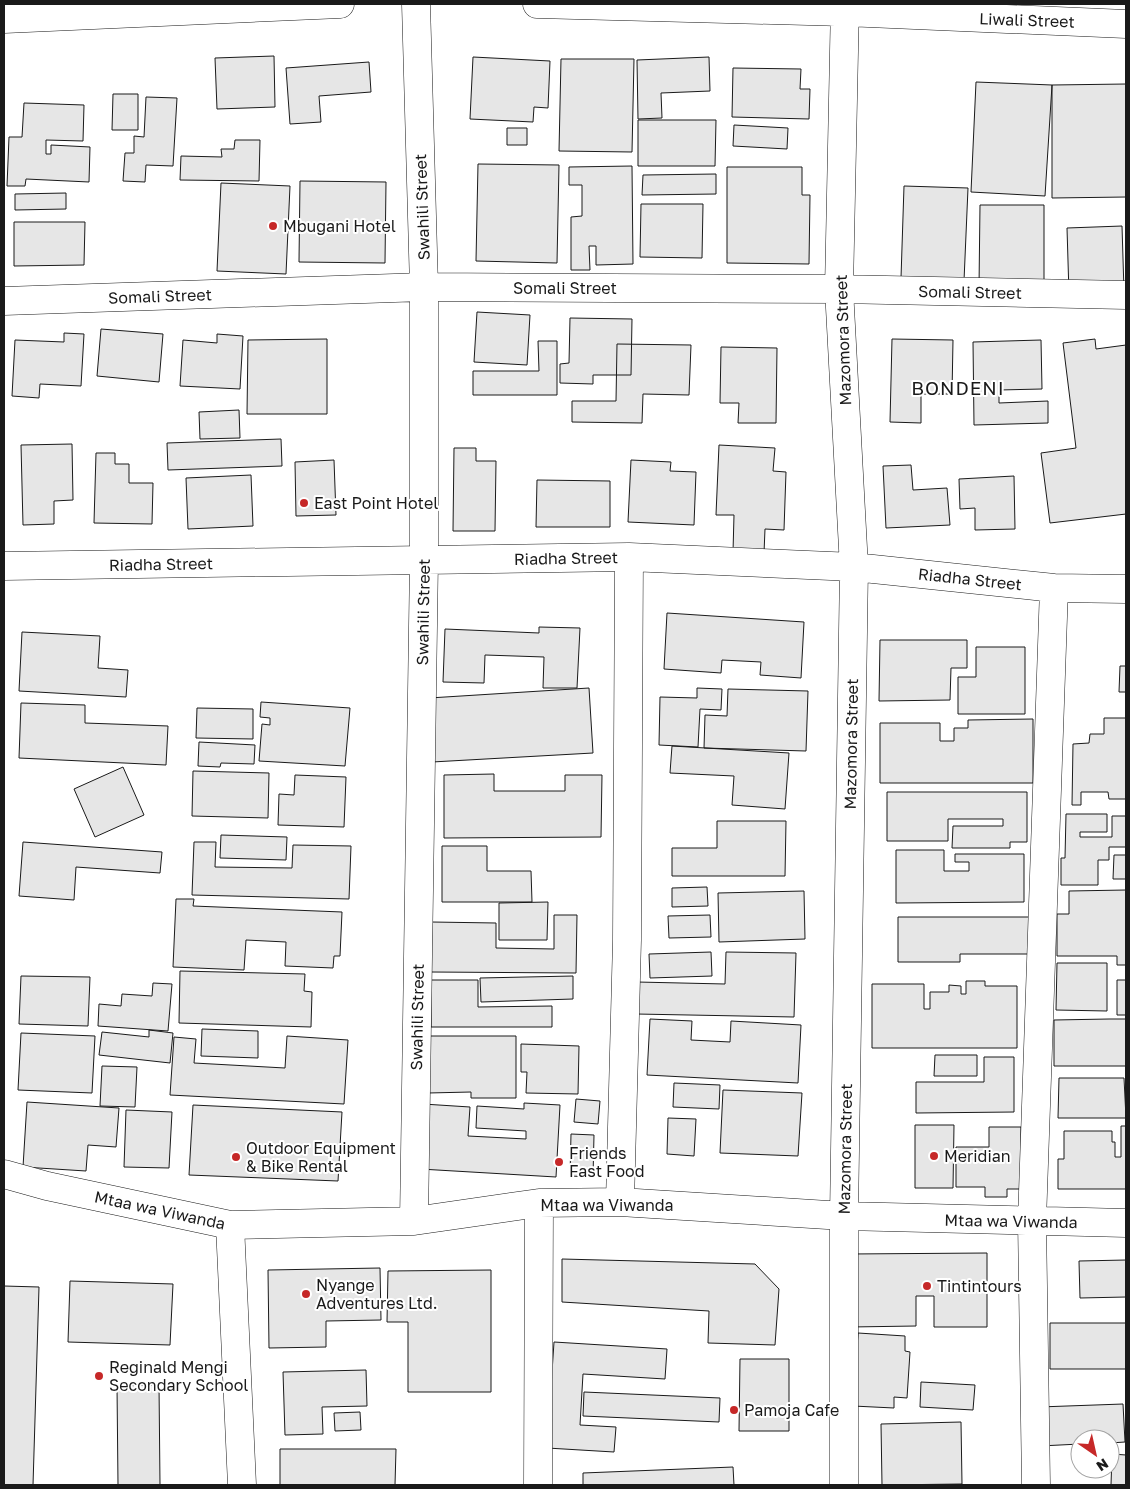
<svg xmlns="http://www.w3.org/2000/svg" width="1130" height="1489" font-family="'Golos Text',sans-serif">
<style>
.building{fill:#e6e6e6;stroke:#1a1a1a}
.lines{fill:none;stroke-linecap:round;stroke-linejoin:round}
.minor-casing{stroke:#1a1a1a;stroke-width:29}
.minor{stroke:#fff;stroke-width:28}
.poi-dot{fill:#c62828;stroke:#fff;stroke-width:2}
.labels{text-anchor:middle;dominant-baseline:central;stroke-width:4;stroke-linejoin:round;paint-order:stroke}
.street-label{font-size:16px;fill:#1a1a1a;stroke:#fff}
.poi-label{font-size:16px;fill:#1a1a1a;stroke:#fff;text-anchor:start}
.quarter-label{font-size:19px;letter-spacing:1px;fill:#1a1a1a;stroke:#fff}
</style>
<rect width="100%" height="100%" fill="#fff"/>
<!-- building -->
<path class="building" d="M 274,56 L 275,107 L 217,109 L 215,58 Z
M 473,57 L 550,61 L 548,108 L 534,107 L 533,122 L 470,119 Z
M 709,57 L 710,91 L 661,93 L 662,118 L 638,119 L 637,60 Z
M 561,59 L 634,59 L 632,152 L 559,151 Z
M 369,62 L 371,92 L 319,96 L 321,122 L 290,124 L 286,68 Z
M 733,68 L 801,69 L 800,89 L 810,89 L 809,119 L 732,117 Z
M 976,82 L 1052,85 L 1045,196 L 971,192 Z
M 1126,84 L 1126,197 L 1052,198 L 1052,85 Z
M 113,94 L 138,94 L 138,130 L 112,130 Z
M 146,97 L 177,98 L 173,166 L 146,165 L 145,182 L 123,181 L 125,153 L 134,153 L 134,136 L 144,137 Z
M 24,103 L 84,105 L 83,141 L 46,140 L 46,154 L 51,154 L 51,145 L 90,147 L 89,182 L 26,179 L 25,186 L 7,186 L 9,137 L 22,137 Z
M 638,120 L 716,120 L 715,166 L 638,166 Z
M 734,125 L 788,128 L 787,149 L 733,146 Z
M 507,128 L 527,128 L 527,145 L 507,145 Z
M 235,140 L 260,140 L 259,181 L 180,180 L 181,156 L 222,157 L 221,149 L 234,149 Z
M 478,164 L 559,165 L 557,263 L 476,261 Z
M 632,166 L 633,264 L 596,265 L 596,246 L 589,246 L 590,270 L 571,270 L 571,217 L 582,216 L 582,185 L 569,185 L 569,167 Z
M 727,167 L 802,167 L 802,195 L 810,195 L 809,264 L 727,263 Z
M 716,174 L 716,194 L 642,195 L 643,175 Z
M 300,181 L 386,182 L 385,263 L 299,262 Z
M 221,183 L 290,186 L 286,274 L 217,271 Z
M 904,186 L 968,188 L 964,281 L 901,278 Z
M 66,193 L 66,209 L 15,210 L 15,194 Z
M 641,204 L 703,204 L 702,258 L 640,257 Z
M 980,205 L 1044,205 L 1044,288 L 979,288 Z
M 14,222 L 85,222 L 84,265 L 14,266 Z
M 1122,226 L 1124,291 L 1069,294 L 1067,228 Z
M 477,312 L 530,315 L 527,365 L 474,362 Z
M 570,318 L 632,319 L 631,375 L 593,375 L 593,384 L 560,383 L 560,364 L 569,363 Z
M 101,329 L 163,334 L 159,382 L 97,376 Z
M 64,333 L 84,334 L 81,386 L 40,384 L 39,398 L 12,396 L 15,340 L 64,342 Z
M 217,334 L 243,336 L 240,389 L 180,386 L 183,340 L 217,343 Z
M 327,339 L 327,414 L 247,414 L 248,340 Z
M 892,339 L 953,340 L 952,394 L 921,394 L 921,423 L 890,422 Z
M 1095,339 L 1096,349 L 1126,345 L 1126,514 L 1050,523 L 1041,453 L 1076,448 L 1063,343 Z
M 1041,340 L 1042,389 L 999,390 L 999,403 L 1048,401 L 1048,423 L 974,425 L 973,342 Z
M 538,341 L 557,341 L 557,395 L 473,395 L 473,371 L 539,371 Z
M 617,344 L 691,345 L 689,395 L 643,394 L 642,423 L 572,422 L 572,401 L 616,401 Z
M 721,347 L 777,348 L 776,423 L 738,423 L 739,403 L 720,403 Z
M 239,410 L 240,438 L 200,439 L 199,412 Z
M 281,439 L 282,466 L 168,470 L 167,443 Z
M 72,444 L 73,500 L 54,501 L 54,524 L 23,525 L 21,445 Z
M 719,445 L 775,448 L 773,471 L 786,472 L 784,530 L 765,529 L 764,553 L 733,552 L 734,515 L 716,515 Z
M 454,448 L 476,448 L 476,461 L 496,461 L 495,531 L 453,531 Z
M 96,453 L 115,453 L 115,464 L 129,464 L 129,483 L 153,483 L 152,524 L 94,523 Z
M 334,460 L 336,515 L 296,516 L 295,462 Z
M 631,460 L 671,462 L 670,471 L 696,472 L 694,525 L 628,522 Z
M 911,465 L 913,490 L 947,488 L 950,525 L 886,528 L 883,466 Z
M 251,475 L 253,526 L 188,529 L 186,478 Z
M 1014,476 L 1015,529 L 975,530 L 975,508 L 960,509 L 959,479 Z
M 537,480 L 610,481 L 610,527 L 536,527 Z
M 667,613 L 804,622 L 801,678 L 760,675 L 761,662 L 722,660 L 721,673 L 664,669 Z
M 539,627 L 580,628 L 577,688 L 543,688 L 544,657 L 485,655 L 484,683 L 443,682 L 445,629 L 539,633 Z
M 22,632 L 100,636 L 98,668 L 128,670 L 126,697 L 19,691 Z
M 880,640 L 967,640 L 967,668 L 951,668 L 950,700 L 879,701 Z
M 976,647 L 1025,647 L 1025,714 L 958,714 L 958,677 L 976,677 Z
M 1120,666 L 1126,666 L 1126,692 L 1119,692 Z
M 589,688 L 593,753 L 432,762 L 429,698 Z
M 697,688 L 722,689 L 721,710 L 700,709 L 698,747 L 659,745 L 660,697 L 697,698 Z
M 728,689 L 808,691 L 806,751 L 704,748 L 705,715 L 727,716 Z
M 261,702 L 350,708 L 345,766 L 259,761 L 262,724 L 270,725 L 270,718 L 260,717 Z
M 21,703 L 85,705 L 85,723 L 168,726 L 166,765 L 19,758 Z
M 197,708 L 253,709 L 253,739 L 196,738 Z
M 1104,718 L 1126,718 L 1126,799 L 1109,799 L 1108,792 L 1081,792 L 1081,805 L 1072,805 L 1073,744 L 1089,743 L 1090,734 L 1104,734 Z
M 1033,719 L 1033,783 L 880,783 L 880,723 L 940,723 L 940,741 L 954,741 L 954,728 L 968,728 L 968,720 Z
M 199,742 L 255,745 L 254,764 L 221,763 L 220,767 L 198,766 Z
M 672,746 L 789,753 L 785,809 L 732,805 L 734,776 L 670,773 Z
M 123,767 L 144,815 L 95,837 L 74,789 Z
M 193,771 L 269,773 L 268,818 L 192,816 Z
M 494,774 L 494,791 L 565,791 L 565,775 L 602,775 L 601,837 L 444,838 L 444,775 Z
M 295,775 L 346,777 L 344,827 L 278,825 L 279,794 L 294,795 Z
M 887,792 L 1027,792 L 1027,842 L 1010,842 L 1010,848 L 952,848 L 953,826 L 1003,826 L 1003,819 L 948,819 L 948,841 L 887,841 Z
M 1066,814 L 1107,814 L 1107,832 L 1080,832 L 1080,837 L 1112,837 L 1112,816 L 1126,816 L 1126,847 L 1109,847 L 1109,860 L 1098,860 L 1098,885 L 1061,885 L 1061,858 L 1065,858 Z
M 717,821 L 786,821 L 785,876 L 672,876 L 672,848 L 717,848 Z
M 221,835 L 287,837 L 286,860 L 220,858 Z
M 23,842 L 162,852 L 160,873 L 76,867 L 74,900 L 19,896 Z
M 194,842 L 216,842 L 215,867 L 292,868 L 293,845 L 351,846 L 349,899 L 192,895 Z
M 442,846 L 487,846 L 487,871 L 531,871 L 532,902 L 442,902 Z
M 896,850 L 944,850 L 944,871 L 969,871 L 969,862 L 955,862 L 955,854 L 1024,854 L 1024,902 L 896,903 Z
M 1114,855 L 1126,855 L 1126,879 L 1113,879 Z
M 707,887 L 708,906 L 672,907 L 672,888 Z
M 1126,890 L 1126,965 L 1117,965 L 1117,956 L 1057,956 L 1057,914 L 1069,914 L 1069,891 Z
M 804,891 L 805,939 L 719,942 L 718,893 Z
M 176,899 L 194,899 L 193,906 L 342,912 L 340,956 L 334,956 L 333,968 L 285,966 L 286,942 L 246,940 L 244,970 L 173,967 Z
M 548,902 L 547,940 L 499,940 L 499,903 Z
M 554,915 L 577,915 L 576,973 L 431,972 L 432,922 L 496,923 L 496,948 L 554,949 Z
M 710,915 L 711,937 L 669,938 L 668,916 Z
M 898,917 L 1032,917 L 1032,954 L 960,954 L 960,962 L 898,962 Z
M 711,952 L 712,976 L 650,978 L 649,954 Z
M 726,952 L 796,953 L 794,1017 L 636,1014 L 637,982 L 725,984 Z
M 1057,963 L 1107,963 L 1107,1011 L 1056,1010 Z
M 180,971 L 305,974 L 304,991 L 312,992 L 311,1027 L 179,1023 Z
M 21,976 L 90,977 L 88,1026 L 19,1024 Z
M 573,976 L 573,999 L 481,1002 L 480,978 Z
M 431,980 L 478,980 L 478,1007 L 552,1006 L 552,1027 L 431,1027 Z
M 1117,980 L 1126,980 L 1126,1015 L 1117,1015 Z
M 966,981 L 985,981 L 985,986 L 1017,986 L 1017,1048 L 872,1048 L 872,984 L 924,984 L 924,1009 L 930,1009 L 930,992 L 949,992 L 949,985 L 961,986 L 961,994 L 966,994 Z
M 153,983 L 172,984 L 168,1031 L 98,1026 L 99,1004 L 121,1006 L 122,994 L 152,996 Z
M 650,1019 L 692,1021 L 691,1040 L 730,1042 L 731,1021 L 801,1025 L 798,1083 L 647,1075 Z
M 1109,1019 L 1126,1019 L 1126,1066 L 1054,1066 L 1054,1020 Z
M 202,1029 L 258,1031 L 258,1058 L 201,1056 Z
M 149,1030 L 173,1033 L 170,1063 L 99,1055 L 102,1032 L 149,1037 Z
M 21,1033 L 95,1036 L 92,1093 L 18,1090 Z
M 287,1036 L 348,1040 L 344,1104 L 170,1095 L 174,1037 L 196,1039 L 194,1063 L 285,1068 Z
M 428,1036 L 516,1036 L 516,1098 L 471,1098 L 471,1092 L 428,1093 Z
M 521,1044 L 579,1046 L 578,1094 L 526,1093 L 527,1072 L 521,1072 Z
M 935,1055 L 977,1055 L 977,1076 L 934,1076 Z
M 984,1057 L 1014,1057 L 1014,1112 L 916,1113 L 916,1082 L 984,1082 Z
M 102,1066 L 137,1067 L 135,1107 L 100,1106 Z
M 1059,1078 L 1124,1078 L 1126,1118 L 1058,1118 Z
M 674,1083 L 720,1085 L 719,1109 L 673,1107 Z
M 723,1090 L 802,1093 L 798,1156 L 720,1153 Z
M 576,1099 L 600,1101 L 598,1124 L 574,1122 Z
M 27,1102 L 119,1108 L 116,1147 L 88,1145 L 86,1171 L 23,1167 Z
M 524,1103 L 560,1105 L 556,1177 L 420,1169 L 423,1104 L 470,1107 L 468,1136 L 526,1139 L 526,1131 L 476,1128 L 477,1106 L 524,1109 Z
M 193,1105 L 342,1112 L 338,1181 L 189,1175 Z
M 126,1110 L 172,1112 L 169,1168 L 124,1167 Z
M 668,1118 L 696,1119 L 694,1156 L 667,1154 Z
M 915,1125 L 954,1125 L 953,1188 L 915,1188 Z
M 1121,1126 L 1126,1126 L 1126,1189 L 1058,1189 L 1058,1159 L 1064,1159 L 1064,1131 L 1112,1131 L 1112,1142 L 1115,1142 L 1115,1157 L 1121,1157 Z
M 989,1127 L 1021,1127 L 1021,1189 L 1007,1189 L 1007,1197 L 985,1197 L 985,1187 L 956,1187 L 956,1147 L 989,1147 Z
M 571,1134 L 594,1135 L 593,1177 L 570,1176 Z
M 987,1253 L 987,1327 L 934,1327 L 934,1296 L 916,1296 L 916,1326 L 850,1327 L 849,1254 Z
M 562,1259 L 755,1264 L 779,1289 L 775,1345 L 708,1343 L 709,1311 L 562,1302 Z
M 1126,1260 L 1126,1297 L 1080,1298 L 1079,1261 Z
M 380,1268 L 381,1320 L 326,1321 L 326,1347 L 269,1348 L 268,1270 Z
M 491,1270 L 491,1392 L 408,1392 L 408,1322 L 387,1322 L 388,1271 Z
M 70,1281 L 173,1284 L 170,1345 L 68,1342 Z
M 4,1286 L 39,1287 L 33,1485 L 4,1485 Z
M 1050,1323 L 1126,1323 L 1126,1369 L 1050,1369 Z
M 858,1333 L 905,1336 L 905,1351 L 910,1352 L 907,1398 L 894,1397 L 894,1408 L 853,1406 Z
M 554,1342 L 667,1349 L 665,1379 L 583,1374 L 580,1425 L 616,1427 L 614,1452 L 547,1448 Z
M 740,1359 L 789,1359 L 789,1431 L 739,1431 Z
M 366,1370 L 367,1406 L 322,1407 L 323,1434 L 285,1435 L 283,1372 Z
M 921,1382 L 975,1385 L 973,1410 L 920,1407 Z
M 159,1385 L 160,1485 L 118,1485 L 117,1386 Z
M 584,1392 L 720,1398 L 719,1422 L 583,1416 Z
M 1123,1404 L 1125,1442 L 1110,1443 L 1110,1439 L 1080,1439 L 1080,1444 L 1040,1446 L 1039,1407 Z
M 360,1412 L 361,1430 L 335,1431 L 334,1413 Z
M 961,1422 L 962,1484 L 882,1485 L 881,1424 Z
M 280,1449 L 396,1449 L 395,1485 L 280,1485 Z
M 1112,1454 L 1126,1455 L 1126,1485 L 1111,1485 Z
M 733,1467 L 734,1485 L 583,1485 L 583,1473 Z"/>
<g class="lines">
<!-- minor casing -->
<g class="minor-casing">
<path id="minor" d="M 537,4 L 845,12 L 1126,24
M 4,19 L 340,4
M 4,301 L 424,287 L 839,289 L 1126,295
M 4,566 L 629,557 L 854,567 L 1054,588 L 1126,589
M 4,1174 L 47,1186 L 230,1225 L 414,1221 L 539,1203 L 620,1202 L 844,1216 L 1126,1223
M 620,1202 L 627,940 L 629,557
M 414,1221 L 424,560 L 424,287 L 416,4
M 230,1225 L 242,1485
M 538,1485 L 539,1203
M 844,1485 L 844,1216 L 854,567 L 839,289 L 845,4
M 1036,1485 L 1032,1221 L 1054,588"/>
</g>
<!-- minor -->
<use href="#minor" class="minor"/>
</g>
<!-- markers -->
<g class="poi-dot">
<circle cx="273" cy="226" r="5"/>
<circle cx="304" cy="503" r="5"/>
<circle cx="934" cy="1156" r="5"/>
<circle cx="236" cy="1157" r="5"/>
<circle cx="559" cy="1162" r="5"/>
<circle cx="927" cy="1286" r="5"/>
<circle cx="306" cy="1294" r="5"/>
<circle cx="99" cy="1376" r="5"/>
<circle cx="734" cy="1410" r="5"/>
</g>
<g class="labels">
<!-- street labels -->
<g class="street-label">
<text transform="translate(1027 20) rotate(2)">Liwali Street</text>
<text transform="translate(422 207) rotate(-92)">Swahili Street</text>
<text x="565" y="288">Somali Street</text>
<text transform="translate(970 292) rotate(1)">Somali Street</text>
<text transform="translate(160 296) rotate(-2)">Somali Street</text>
<text transform="translate(843 340) rotate(-92)">Mazomora Street</text>
<text transform="translate(566 558) rotate(-1)">Riadha Street</text>
<text transform="translate(161 564) rotate(-1)">Riadha Street</text>
<text transform="translate(970 579) rotate(6)">Riadha Street</text>
<text transform="translate(423 612) rotate(-89)">Swahili Street</text>
<text transform="translate(851 744) rotate(-89)">Mazomora Street</text>
<text transform="translate(417 1017) rotate(-89)">Swahili Street</text>
<text transform="translate(845 1149) rotate(-89)">Mazomora Street</text>
<text x="607" y="1205">Mtaa wa Viwanda</text>
<text transform="translate(160 1210) rotate(12)">Mtaa wa Viwanda</text>
<text transform="translate(1011 1221) rotate(1)">Mtaa wa Viwanda</text>
</g>
<!-- poi labels -->
<g class="poi-label">
<text x="283" y="226">Mbugani Hotel</text>
<text x="314" y="503">East Point Hotel</text>
<text x="246" y="1148">Outdoor Equipment<tspan x="246" dy="18">&amp; Bike Rental</tspan></text>
<text x="569" y="1153">Friends<tspan x="569" dy="18">Fast Food</tspan></text>
<text x="944" y="1156">Meridian</text>
<text x="316" y="1285">Nyange<tspan x="316" dy="18">Adventures Ltd.</tspan></text>
<text x="937" y="1286">Tintintours</text>
<text x="109" y="1367">Reginald Mengi<tspan x="109" dy="18">Secondary School</tspan></text>
<text x="744" y="1410">Pamoja Cafe</text>
</g>
<!-- quarter labels -->
<g class="quarter-label">
<text x="958" y="387">BONDENI</text>
</g>
</g>
<!-- border -->
<rect width="1130" height="1489" fill="none" stroke="#1a1a1a" stroke-width="10"/>
<!-- north arrow -->
<g transform="translate(1095 1454) rotate(146)"><circle r="24" fill="#ffffff" stroke="#a3a3a3"/>
<path d="M0-4L9 19L0 12L-9 19Z" fill="#c62828"/>
<text y="-8" font-size="14" font-weight="bold" text-anchor="middle" fill="#1a1a1a">N</text>
</g>
</svg>
